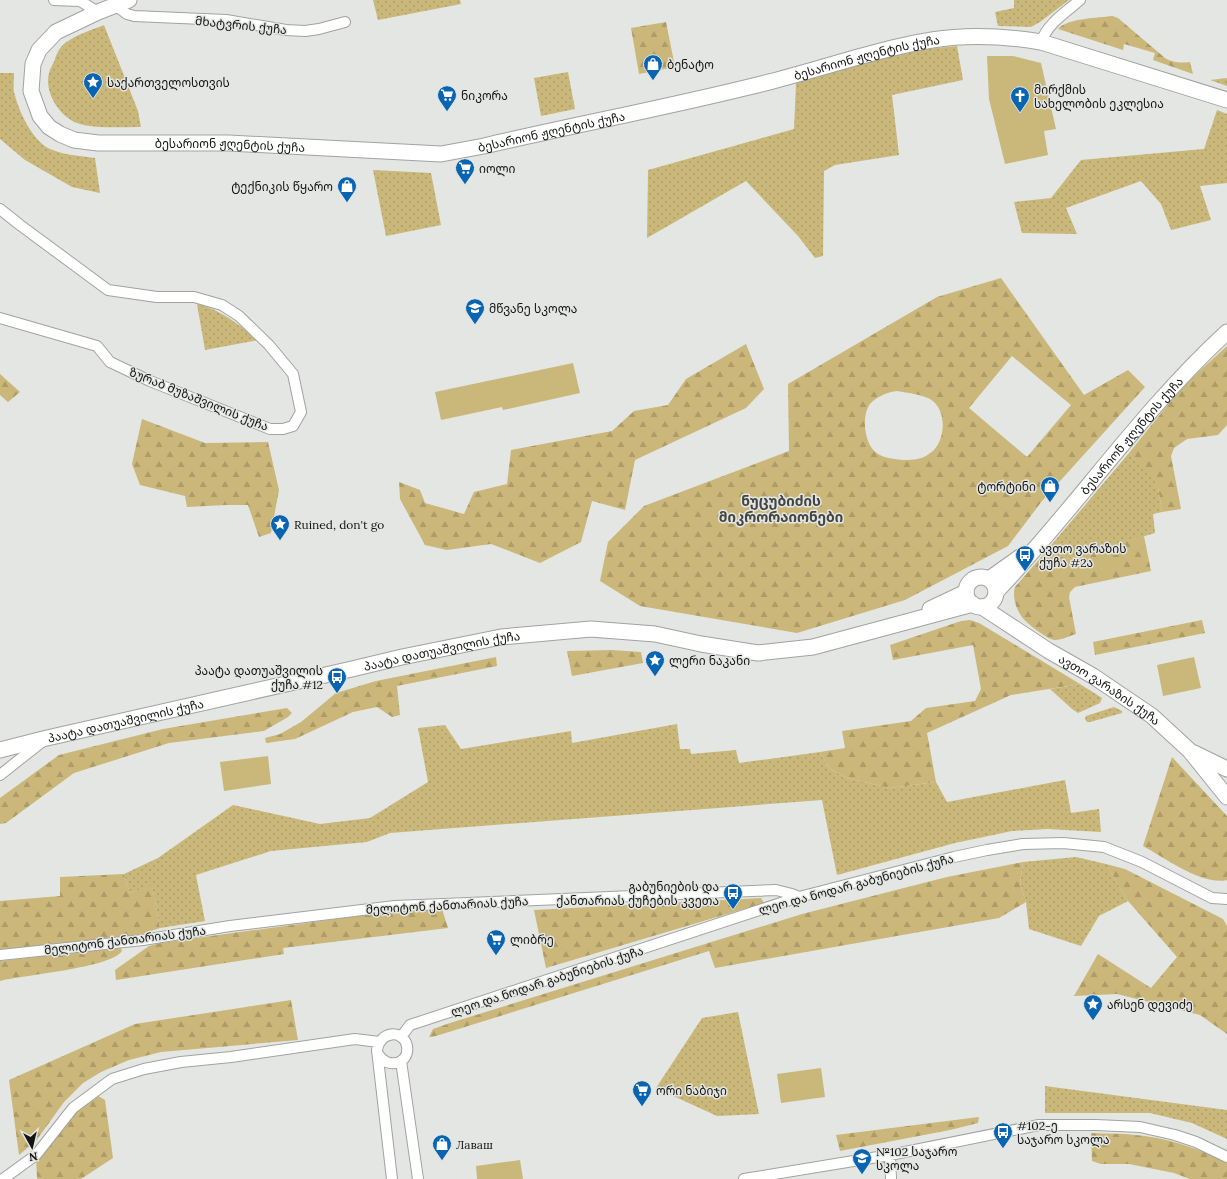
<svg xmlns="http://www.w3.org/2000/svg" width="1227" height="1179" font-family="Lora,'Noto Sans Georgian',serif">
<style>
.grass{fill:url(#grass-dots)}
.forest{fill:url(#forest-firs);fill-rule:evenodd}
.garden{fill:#cab87a}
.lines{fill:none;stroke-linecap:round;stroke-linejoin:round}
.street-casing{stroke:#a1a3a0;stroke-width:12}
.secondary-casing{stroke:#a1a3a0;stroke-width:17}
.street{stroke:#fff;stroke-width:10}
.secondary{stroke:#fff;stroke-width:15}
.labels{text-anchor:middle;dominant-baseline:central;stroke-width:3;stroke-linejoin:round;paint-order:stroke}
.street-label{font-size:12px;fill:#131312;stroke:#e3e6e2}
.poi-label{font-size:12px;fill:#131312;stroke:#e3e6e2;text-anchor:start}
.quarter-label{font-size:14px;font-weight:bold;fill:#434542;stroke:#e3e6e2}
</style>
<defs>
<pattern id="grass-dots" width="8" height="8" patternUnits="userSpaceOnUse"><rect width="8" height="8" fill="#cab87a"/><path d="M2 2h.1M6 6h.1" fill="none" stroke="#ad9d68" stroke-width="1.8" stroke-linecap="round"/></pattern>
<pattern id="forest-firs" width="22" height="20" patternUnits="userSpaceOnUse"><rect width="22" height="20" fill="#cab779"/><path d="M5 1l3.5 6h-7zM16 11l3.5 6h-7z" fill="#ad9c68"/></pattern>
</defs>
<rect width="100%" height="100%" fill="#e3e6e2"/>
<!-- grass -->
<path class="grass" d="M 373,0 L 460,0 L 461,4 L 378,20 Z
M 1014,0 L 1069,0 L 1040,22 L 1031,27 L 998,26 L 995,12 L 1014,8 Z
M 104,25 L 138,111 L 141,127 C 123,127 93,129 77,123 C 59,116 44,92 49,73 C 50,69 52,65 54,62 C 56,55 59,48 65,43 C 76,35 91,30 104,25 Z
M 957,46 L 963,80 L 892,95 L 899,155 L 835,165 L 824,171 L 823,256 L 815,258 L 798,236 L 746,181 L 647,238 L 648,170 L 794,129 L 796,83 L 886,53 Z
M 568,72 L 575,109 L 541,116 L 534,78 Z
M 0,73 L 14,73 C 14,79 13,86 14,92 C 18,109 32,141 50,149 C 64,155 80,156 95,158 L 100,193 L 72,187 L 25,160 L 0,139 Z
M 1227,78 L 1227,86 L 1210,80 Z
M 1217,110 L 1227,114 L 1227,183 L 1200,186 L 1211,220 L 1171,230 L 1161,204 L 1141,181 L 1066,208 L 1077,234 L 1022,233 L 1014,202 L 1051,198 L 1081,160 L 1204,149 Z
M 373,170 L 431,173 L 441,225 L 386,236 Z
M 197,304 C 220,309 240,326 259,340 L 205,350 Z
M 1129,453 L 1153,475 L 1158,487 L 1162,512 L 1153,514 L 1155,533 L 1067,559 L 1051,561 L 1042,556 Z
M 1080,684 L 1102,698 L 1100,703 L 1078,713 L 1072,709 L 1050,689 Z
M 1114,707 L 1122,711 L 1122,713 L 1090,722 L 1087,722 L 1085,719 L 1086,716 Z
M 677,724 L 680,749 L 690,749 L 691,754 L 736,750 L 739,763 L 820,752 L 830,769 L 847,778 L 890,788 L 936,782 L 947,802 L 1065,780 L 1071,813 L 1099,809 L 1101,832 L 1048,829 L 1012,831 L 955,843 L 837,875 L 822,800 L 390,833 L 367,842 L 271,851 L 196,875 L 205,921 L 160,928 L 152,886 L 130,893 L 124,874 L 158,858 L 233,805 L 320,824 L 370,818 L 428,782 L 418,728 L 445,725 L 461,749 L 571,731 L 572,743 Z
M 1076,857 L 1106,864 L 1128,901 L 1099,916 L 1081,946 L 1029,929 L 1026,902 L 1020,883 L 1023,862 Z
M 738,1012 L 759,1114 L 717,1116 L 656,1088 L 702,1018 Z
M 1045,1086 L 1227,1110 L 1227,1139 L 1192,1123 L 1150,1113 L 1045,1113 Z"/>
<!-- forest -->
<path class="forest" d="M 1112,16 L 1118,18 L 1165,58 C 1174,63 1180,63 1190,62 L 1193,74 L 1153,60 L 1155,53 L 1124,44 L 1123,50 L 1058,29 C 1068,18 1098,18 1112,16 Z
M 666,22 L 675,67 L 639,74 L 631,28 Z
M 1001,278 L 1084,395 L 1128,370 L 1145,387 L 1042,501 L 1008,546 L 905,600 L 797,633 L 640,606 L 600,581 L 608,542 L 644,506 L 789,451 L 788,384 L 937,297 ZM 1012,356 L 1071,405 L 1027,457 L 969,408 ZM 897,391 C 908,393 920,394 930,399 C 947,409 946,438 933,451 C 931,453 928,454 926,456 C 919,460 909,460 902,460 C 895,459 884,458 878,454 C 864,446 861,416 870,404 C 877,396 888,392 897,391 Z
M 746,344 L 764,389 L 746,408 L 635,460 L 625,510 L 592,501 L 581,542 L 540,563 L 491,544 L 447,550 L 425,545 L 400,499 L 399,482 L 420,490 L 425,503 L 464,514 L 474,492 L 507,484 L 511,450 L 612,431 L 634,411 L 668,405 L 686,379 Z
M 1227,346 L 1227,425 L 1218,435 L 1187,439 L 1174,448 L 1171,456 L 1181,509 L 1162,512 L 1158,487 L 1153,476 L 1129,453 L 1183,386 Z
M 0,374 L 20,392 L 8,402 L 0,395 Z
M 142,419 L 205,443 L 268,442 L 279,490 L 271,533 L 259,537 L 248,505 L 226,505 L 187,507 L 185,496 L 140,485 L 132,464 Z
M 1144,536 L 1151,571 L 1075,587 L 1070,592 L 1069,597 L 1076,634 C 1069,636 1062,640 1055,640 C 1048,640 1026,623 1022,617 C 1016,609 1012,597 1015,587 L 1042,556 L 1051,561 L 1067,559 Z
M 970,620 L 979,623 L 1080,684 L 1011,695 L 927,733 L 936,782 L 890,788 L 847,778 L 830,769 L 820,752 L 845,748 L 842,731 L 911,721 L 926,708 L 975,701 L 981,689 L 973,645 L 893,660 L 890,645 L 961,621 Z
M 1202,620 L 1205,633 L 1095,655 L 1093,642 Z
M 612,650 L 641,652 L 643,663 L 572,676 L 567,651 Z
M 496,657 L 497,666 L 397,686 L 400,715 L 392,717 L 377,707 L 353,712 L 295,739 L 266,743 L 265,738 L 280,734 L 301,722 L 336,693 L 376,681 Z
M 287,708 L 292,713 L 288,717 L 264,731 L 169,743 L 74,773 L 6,823 L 0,824 L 0,798 L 59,755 L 163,729 Z
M 1172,757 L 1227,816 L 1227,880 C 1203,886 1165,858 1143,846 Z
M 1023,862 L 1020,883 L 1026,902 L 999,918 L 715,968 L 709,951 L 436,1036 L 429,1037 L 433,1029 L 450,1023 L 802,914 L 947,877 Z
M 1106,864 L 1125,869 L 1223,919 L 1227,926 L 1227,1034 L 1200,1015 L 1117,994 L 1074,996 L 1098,954 L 1151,988 L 1177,957 L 1128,901 Z
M 124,874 L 130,893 L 152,885 L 160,928 L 130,938 L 0,951 L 0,901 L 60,896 L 60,877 Z
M 761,898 L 764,903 L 546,968 L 534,910 Z
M 442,909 L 448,928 L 283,948 L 284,954 L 116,980 L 115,970 L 149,946 L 160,943 L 372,914 Z
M 113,948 L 121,948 L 122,951 C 111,968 23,975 0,981 L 0,961 Z
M 291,1000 L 298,1040 L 161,1052 L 129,1060 L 101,1072 L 83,1083 L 64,1102 L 36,1141 L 19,1155 L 9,1080 L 135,1024 Z
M 93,1093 L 105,1100 L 113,1158 L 81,1179 L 37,1179 L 36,1155 Z
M 979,1117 L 978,1123 L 950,1130 L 840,1151 L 836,1135 Z
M 1091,1133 C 1106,1134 1121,1133 1135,1135 C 1165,1137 1201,1149 1227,1163 L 1227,1179 L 1190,1179 L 1174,1173 L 1129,1164 L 1101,1164 L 1092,1161 Z"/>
<!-- garden -->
<path class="garden" d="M 987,56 L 1013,56 L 1041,63 L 1056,129 L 1044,131 L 1048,155 L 1005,164 L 989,99 Z
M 573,363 L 580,393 L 503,410 L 502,407 L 441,420 L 435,392 Z
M 1107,550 L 1112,571 L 1100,573 L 1095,552 Z
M 1194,657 L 1201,688 L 1163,696 L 1157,665 Z
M 268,756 L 271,784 L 224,791 L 220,762 Z
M 821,1068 L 825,1097 L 781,1103 L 777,1074 Z
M 520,1160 L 523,1179 L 477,1179 L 476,1166 Z"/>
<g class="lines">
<!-- street casing -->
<g class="street-casing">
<path id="street" d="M 54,0 L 80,1 L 98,12
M 115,5 L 127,14 L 134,16 L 226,20 L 286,30 L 305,31 L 319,29 L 345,22
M 1041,42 C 1048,23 1065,13 1080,0
M 0,209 L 20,225 L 108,290 L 157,297 L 194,297 L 222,305 L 239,316 L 269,345 L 293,374 L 301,412 L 293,426 L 283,429 L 270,429 L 150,381 L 110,362 L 97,346 L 0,318
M 0,775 L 43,741
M 0,955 L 143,940 L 230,926 L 395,906 L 776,890 L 792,894 L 799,897
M 401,1037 L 410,1025 L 799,897 L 954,857 L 987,850 L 1023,844 L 1063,843 L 1104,847 L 1142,862 L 1212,898 L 1227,899
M 378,1054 C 387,1070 410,1064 407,1046 C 403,1028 379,1032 377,1050 L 392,1179
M 401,1061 L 418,1179
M 890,1155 L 891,1179
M 3,1179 L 36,1155 L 73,1108 L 112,1079 L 144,1069 L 181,1062 L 231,1057 L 355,1039 L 379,1042
M 744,1179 L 890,1155 L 1039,1125 L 1096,1125 L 1140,1127 L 1175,1135 L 1196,1142 L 1227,1157"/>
</g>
<!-- secondary casing -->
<g class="secondary-casing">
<g id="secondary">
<path id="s1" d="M 129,0 L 98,12 L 56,32 L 39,50 L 33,64 L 31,91 L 40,116 L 49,127 L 60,134 L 74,140 L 98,143 L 229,143 L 441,154 L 484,146 C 574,125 664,108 753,86 C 813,72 871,50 932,40 C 968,34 1005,36 1041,42 L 1227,100"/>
<circle cx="981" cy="592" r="15"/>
<path d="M 989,579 L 1020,557"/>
<path id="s2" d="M 996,592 C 1076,508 1141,411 1227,332"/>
<path id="s3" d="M 982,607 L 1049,651 L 1093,676 L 1152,716 L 1190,751 L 1227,797"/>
<path d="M 930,609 L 966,592"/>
<path id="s4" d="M 0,750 L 47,738 L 352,669 L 402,657 L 501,637 L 591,629 L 655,634 L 701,644 L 758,653 L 813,647 L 973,604"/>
<path d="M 1194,753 L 1227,769"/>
</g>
</g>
<!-- street -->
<use href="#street" class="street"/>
<!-- secondary -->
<use href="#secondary" class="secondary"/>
</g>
<!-- icons -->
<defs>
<g id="shop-pin" transform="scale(1)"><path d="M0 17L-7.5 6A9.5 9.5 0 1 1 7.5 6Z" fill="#0964b1" stroke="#e3e6e2"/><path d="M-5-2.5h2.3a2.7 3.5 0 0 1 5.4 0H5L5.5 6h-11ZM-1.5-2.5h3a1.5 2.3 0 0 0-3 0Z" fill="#fff"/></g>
<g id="sight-pin" transform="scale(1)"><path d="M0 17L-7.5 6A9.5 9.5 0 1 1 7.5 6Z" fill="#0964b1" stroke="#e3e6e2"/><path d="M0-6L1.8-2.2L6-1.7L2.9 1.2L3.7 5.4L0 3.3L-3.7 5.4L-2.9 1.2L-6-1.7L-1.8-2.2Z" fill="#fff"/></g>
<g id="supermarket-pin" transform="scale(1)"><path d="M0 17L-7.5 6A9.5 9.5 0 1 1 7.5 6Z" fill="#0964b1" stroke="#e3e6e2"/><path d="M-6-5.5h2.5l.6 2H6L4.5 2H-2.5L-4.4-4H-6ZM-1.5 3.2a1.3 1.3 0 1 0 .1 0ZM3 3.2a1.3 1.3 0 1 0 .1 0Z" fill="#fff"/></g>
<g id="church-pin" transform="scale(1)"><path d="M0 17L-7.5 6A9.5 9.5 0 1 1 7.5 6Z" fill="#0964b1" stroke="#e3e6e2"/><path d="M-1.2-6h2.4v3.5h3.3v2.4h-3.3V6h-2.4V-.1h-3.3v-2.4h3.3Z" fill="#fff"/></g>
<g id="school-pin" transform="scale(1)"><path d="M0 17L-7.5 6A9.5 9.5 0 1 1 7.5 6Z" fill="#0964b1" stroke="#e3e6e2"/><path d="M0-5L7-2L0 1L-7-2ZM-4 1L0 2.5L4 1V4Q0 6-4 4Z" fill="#fff"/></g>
<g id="bus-pin" transform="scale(1)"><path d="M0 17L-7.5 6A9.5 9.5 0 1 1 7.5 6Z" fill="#0964b1" stroke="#e3e6e2"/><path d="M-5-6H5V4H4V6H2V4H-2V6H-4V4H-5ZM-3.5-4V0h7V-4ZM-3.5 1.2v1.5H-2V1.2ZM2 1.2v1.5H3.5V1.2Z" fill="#fff"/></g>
</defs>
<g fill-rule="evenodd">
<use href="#shop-pin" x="653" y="64"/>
<use href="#sight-pin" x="93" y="82"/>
<use href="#supermarket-pin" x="447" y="95"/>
<use href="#church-pin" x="1020" y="96"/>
<use href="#supermarket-pin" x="465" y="168"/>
<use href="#shop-pin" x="347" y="186"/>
<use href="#school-pin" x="475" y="308"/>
<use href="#shop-pin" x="1050" y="486"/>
<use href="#sight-pin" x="280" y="524"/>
<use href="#bus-pin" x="1025" y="555"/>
<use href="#sight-pin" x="655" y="660"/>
<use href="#bus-pin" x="337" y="677"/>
<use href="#bus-pin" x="733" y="893"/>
<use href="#supermarket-pin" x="496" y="939"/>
<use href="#sight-pin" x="1093" y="1004"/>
<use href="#supermarket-pin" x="642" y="1090"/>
<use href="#bus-pin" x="1003" y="1132"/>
<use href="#shop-pin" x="442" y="1144"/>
<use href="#school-pin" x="862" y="1158"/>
</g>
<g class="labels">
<!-- street labels -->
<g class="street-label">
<text transform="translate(241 25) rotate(6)">მხატვრის ქუჩა</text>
<text stroke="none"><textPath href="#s1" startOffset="1020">ბესარიონ ჟღენტის ქუჩა</textPath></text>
<text stroke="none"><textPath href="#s1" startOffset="696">ბესარიონ ჟღენტის ქუჩა</textPath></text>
<text stroke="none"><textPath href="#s1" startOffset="372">ბესარიონ ჟღენტის ქუჩა</textPath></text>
<text transform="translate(199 399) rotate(22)">ზურაბ მუზაშვილის ქუჩა</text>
<text stroke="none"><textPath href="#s2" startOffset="207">ბესარიონ ჟღენტის ქუჩა</textPath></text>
<text stroke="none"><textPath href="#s4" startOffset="453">პაატა დათუაშვილის ქუჩა</textPath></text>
<text stroke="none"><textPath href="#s3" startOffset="152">ავთო ვარაზის ქუჩა</textPath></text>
<text stroke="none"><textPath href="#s4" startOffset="129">პაატა დათუაშვილის ქუჩა</textPath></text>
<text transform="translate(856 884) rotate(-15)">ლეო და ნოდარ გაბუნიების ქუჩა</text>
<text transform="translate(447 905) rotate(-3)">მელიტონ ქანთარიას ქუჩა</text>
<text transform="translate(125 940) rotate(-7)">მელიტონ ქანთარიას ქუჩა</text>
<text transform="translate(547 981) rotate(-18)">ლეო და ნოდარ გაბუნიების ქუჩა</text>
</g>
<!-- poi labels -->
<g class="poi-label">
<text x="667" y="64">ბენატო</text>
<text x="107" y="82">საქართველოსთვის</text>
<text x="1034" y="89">მირქმის<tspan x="1034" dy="14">სახელობის ეკლესია</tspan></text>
<text x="461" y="95">ნიკორა</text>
<text x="479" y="168">იოლი</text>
<text x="333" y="186" text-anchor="end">ტექნიკის წყარო</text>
<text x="489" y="308">მწვანე სკოლა</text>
<text x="1036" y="486" text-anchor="end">ტორტინი</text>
<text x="294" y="524">Ruined, don't go</text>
<text x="1039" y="548">ავთო ვარაზის<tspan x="1039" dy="14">ქუჩა #2ა</tspan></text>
<text x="669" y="660">ლერი ნაკანი</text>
<text x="323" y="670" text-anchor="end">პაატა დათუაშვილის<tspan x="323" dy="14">ქუჩა #12</tspan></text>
<text x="719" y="886" text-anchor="end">გაბუნიების და<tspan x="719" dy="14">ქანთარიას ქუჩების კვეთა</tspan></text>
<text x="510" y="939">ლიბრე</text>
<text x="1107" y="1004">არსენ დევიძე</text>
<text x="656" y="1090">ორი ნაბიჯი</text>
<text x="1017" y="1125">#102-ე<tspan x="1017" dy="14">საჯარო სკოლა</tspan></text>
<text x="456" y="1144">Лаваш</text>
<text x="876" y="1151">№102 საჯარო<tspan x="876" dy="14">სკოლა</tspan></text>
</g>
<!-- quarter labels -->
<g class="quarter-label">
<text x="781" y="501">ნუცუბიძის<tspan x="781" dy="16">მიკრორაიონები</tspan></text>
</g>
</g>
<!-- north arrow -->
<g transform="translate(32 1147) rotate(172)" stroke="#e3e6e2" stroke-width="3" paint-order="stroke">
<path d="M0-3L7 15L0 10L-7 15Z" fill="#131312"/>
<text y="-6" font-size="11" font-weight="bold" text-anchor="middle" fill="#131312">N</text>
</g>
</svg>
